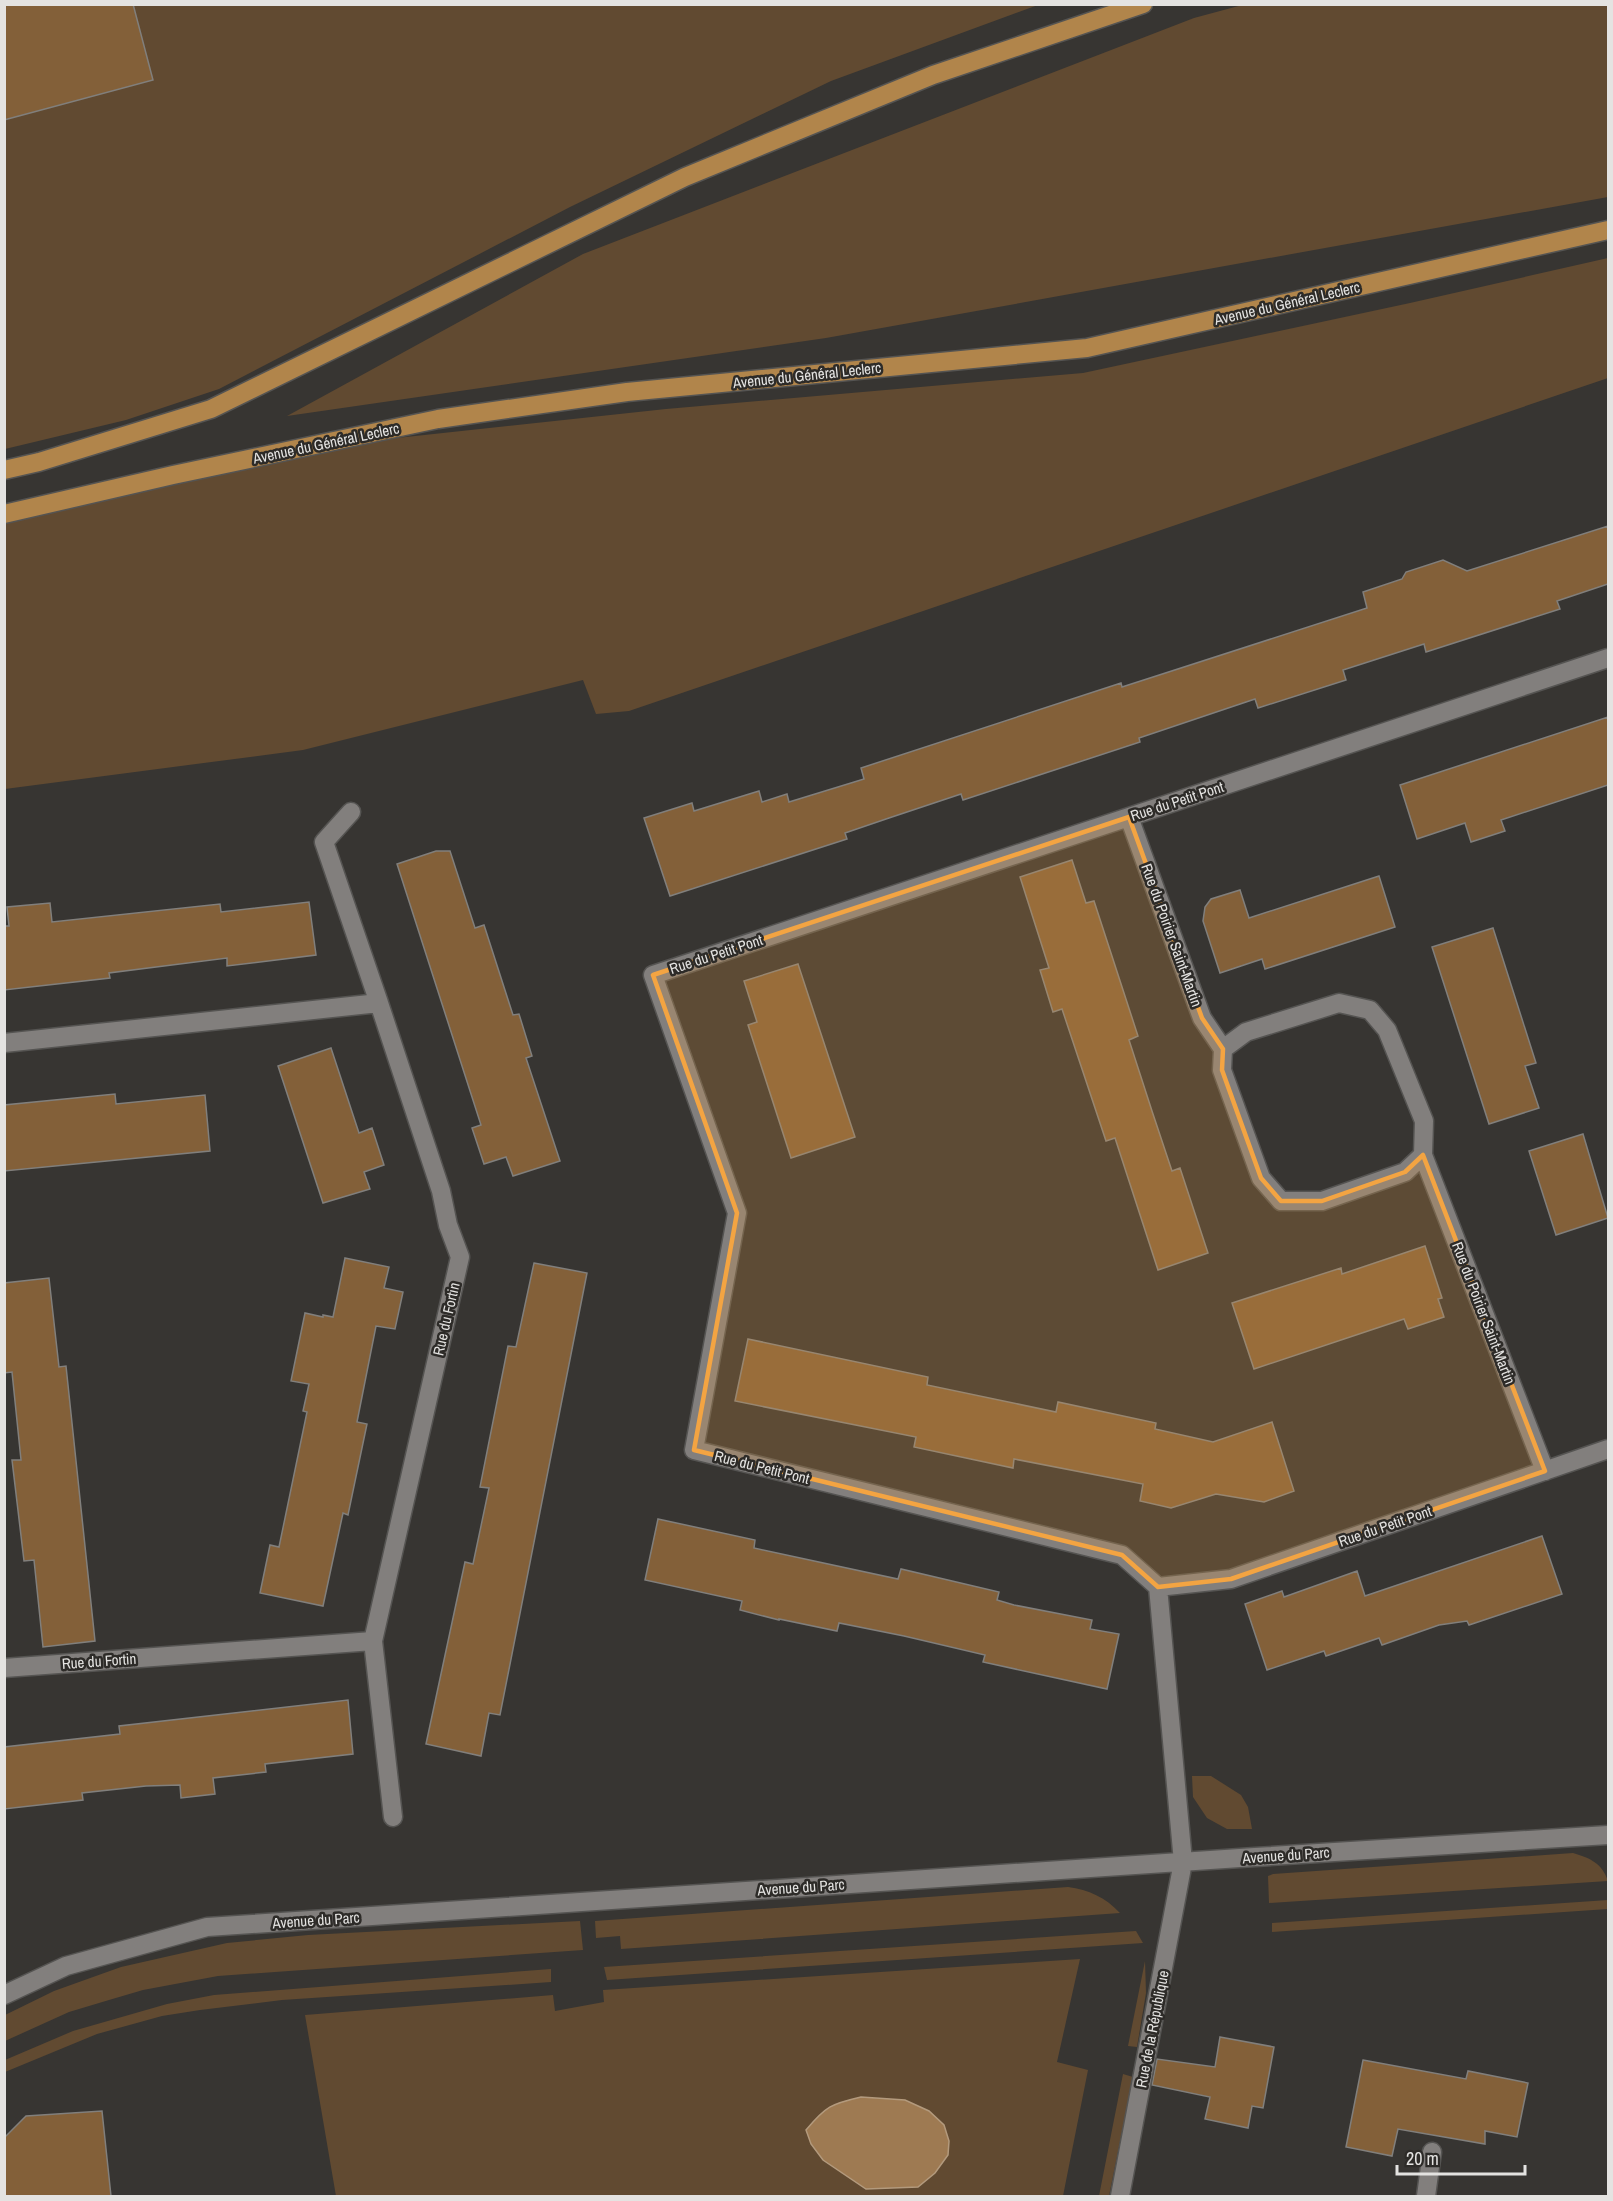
<svg xmlns="http://www.w3.org/2000/svg" width="1613" height="2201" font-family="'Archivo Narrow',sans-serif">
<style>
.green{fill:#614a31}
.water{fill:#9e7a52;stroke:#b39a7d;stroke-width:1.5}
.building{fill:#836039;stroke:#817f7c;stroke-width:1.5}
.lines{fill:none;stroke-linecap:round;stroke-linejoin:round}
.minor-casing{stroke:#555452;stroke-width:21}
.major-casing{stroke:#555452;stroke-width:21}
.minor{stroke:#827f7d;stroke-width:18}
.major{stroke:#b1854b;stroke-width:18}
.marked{fill:#f3a442;fill-opacity:0.2;stroke:#f3a442;stroke-width:4.5;stroke-linejoin:round}
.labels{text-anchor:middle;dominant-baseline:central;stroke-width:5;stroke-linejoin:round;paint-order:stroke}
.street-label{font-size:15px;fill:#e4e3e1;stroke:#2d2b28}
</style>
<rect width="100%" height="100%" fill="#373532"/>
<!-- green -->
<path class="green" d="M 1246,4 L 1608,5 L 1608,197 L 826,338 L 287,416 L 583,254 L 1194,18 Z
M 4,5 L 1038,5 L 831,81 L 570,207 L 219,389 L 126,420 L 5,449 Z
M 1608,258 L 1608,378 L 629,711 L 596,714 L 583,680 L 303,750 L 5,789 L 4,523 L 369,441 L 666,409 L 1083,373 L 1410,303 Z
M 1192,1776 L 1211,1776 L 1241,1795 L 1248,1807 L 1252,1829 L 1227,1829 L 1207,1818 L 1193,1797 Z
M 1573,1853 C 1590,1858 1602,1863 1608,1881 L 1269,1903 L 1268,1876 L 1273,1874 Z
M 1068,1887 C 1089,1890 1105,1897 1120,1913 L 621,1949 L 620,1936 L 596,1938 L 595,1921 Z
M 1608,1900 L 1608,1909 L 1272,1932 L 1272,1923 Z
M 580,1921 L 583,1950 L 218,1976 L 143,1990 L 109,2000 L 69,2012 L 5,2041 L 5,2015 L 54,1991 L 121,1967 L 227,1943 L 308,1935 Z
M 1136,1931 L 1143,1943 L 607,1980 L 604,1967 Z
M 1080,1959 L 1057,2062 L 1088,2070 L 1063,2196 L 336,2196 L 305,2015 L 553,1995 L 555,2011 L 604,2002 L 603,1990 Z
M 1145,1961 L 1146,1993 L 1137,2047 L 1128,2046 Z
M 551,1969 L 551,1982 L 282,2000 L 200,2010 L 162,2016 L 97,2034 L 5,2072 L 5,2060 L 73,2031 L 167,2004 L 214,1995 Z
M 1123,2074 L 1133,2077 L 1109,2196 L 1099,2196 Z"/>
<!-- water -->
<path class="water" d="M 861,2097 L 905,2100 L 929,2111 L 944,2125 L 949,2141 L 948,2155 L 935,2173 L 918,2187 L 866,2189 L 823,2160 L 811,2144 L 806,2130 C 826,2106 831,2104 861,2097 Z"/>
<!-- building -->
<path class="building" d="M 4,4 L 133,4 L 153,80 L 4,120 Z
M 1608,526 L 1608,584 L 1557,601 L 1560,609 L 1426,652 L 1424,644 L 1343,670 L 1346,680 L 1258,708 L 1255,699 L 1139,738 L 1140,742 L 963,800 L 961,794 L 889,818 L 845,833 L 847,839 L 670,896 L 644,818 L 692,803 L 694,811 L 759,791 L 762,802 L 787,794 L 789,802 L 864,779 L 861,768 L 1121,683 L 1122,687 L 1367,608 L 1363,592 L 1402,579 L 1406,572 L 1443,560 L 1467,571 Z
M 1608,717 L 1608,785 L 1501,820 L 1505,831 L 1471,842 L 1465,823 L 1417,839 L 1400,785 Z
M 436,851 L 450,851 L 475,928 L 484,925 L 513,1015 L 519,1014 L 532,1056 L 526,1058 L 560,1161 L 513,1176 L 506,1157 L 484,1164 L 472,1128 L 481,1125 L 397,864 Z
M 1072,860 L 1086,903 L 1094,901 L 1138,1036 L 1129,1040 L 1152,1111 L 1172,1171 L 1180,1168 L 1208,1253 L 1158,1270 L 1115,1138 L 1106,1141 L 1062,1009 L 1053,1012 L 1040,970 L 1049,968 L 1020,877 Z
M 1379,876 L 1395,927 L 1265,969 L 1262,959 L 1220,973 L 1203,921 L 1205,907 L 1211,899 L 1240,890 L 1249,918 Z
M 309,902 L 316,955 L 227,966 L 227,958 L 109,973 L 110,978 L 4,990 L 4,926 L 9,926 L 7,907 L 50,903 L 52,922 L 220,904 L 221,912 Z
M 1493,928 L 1536,1063 L 1525,1066 L 1539,1108 L 1489,1124 L 1432,947 Z
M 798,964 L 855,1137 L 791,1158 L 748,1025 L 757,1022 L 744,981 Z
M 331,1048 L 359,1133 L 372,1128 L 384,1165 L 364,1172 L 370,1189 L 323,1203 L 278,1066 Z
M 115,1094 L 116,1104 L 205,1095 L 210,1151 L 4,1171 L 4,1105 Z
M 1583,1134 L 1608,1218 L 1556,1235 L 1529,1151 Z
M 1425,1246 L 1442,1298 L 1438,1299 L 1444,1317 L 1408,1329 L 1404,1319 L 1254,1369 L 1232,1303 L 1341,1268 L 1342,1274 Z
M 345,1258 L 389,1267 L 384,1288 L 403,1292 L 395,1329 L 376,1326 L 357,1422 L 367,1424 L 348,1515 L 343,1513 L 323,1606 L 260,1593 L 270,1545 L 279,1547 L 307,1412 L 303,1411 L 309,1384 L 291,1381 L 305,1313 L 323,1317 L 323,1315 L 333,1317 Z
M 534,1263 L 587,1273 L 500,1715 L 489,1713 L 481,1756 L 426,1744 L 465,1562 L 473,1564 L 489,1488 L 480,1487 L 508,1346 L 516,1347 Z
M 49,1278 L 59,1367 L 66,1366 L 95,1641 L 43,1647 L 34,1560 L 24,1561 L 12,1460 L 21,1460 L 12,1372 L 4,1373 L 4,1283 Z
M 748,1339 L 928,1377 L 927,1385 L 1056,1412 L 1058,1402 L 1156,1423 L 1155,1429 L 1213,1442 L 1272,1422 L 1294,1491 L 1264,1502 L 1216,1494 L 1171,1508 L 1140,1501 L 1143,1484 L 1014,1459 L 1013,1468 L 914,1447 L 916,1437 L 735,1401 Z
M 658,1519 L 755,1540 L 754,1548 L 898,1579 L 901,1569 L 999,1592 L 997,1600 L 1014,1605 L 1092,1620 L 1090,1629 L 1119,1634 L 1107,1689 L 983,1662 L 985,1655 L 904,1636 L 839,1623 L 837,1631 L 779,1619 L 779,1620 L 740,1610 L 742,1601 L 645,1580 Z
M 1542,1536 L 1562,1594 L 1469,1625 L 1467,1621 L 1439,1625 L 1382,1645 L 1379,1638 L 1326,1656 L 1324,1651 L 1267,1670 L 1245,1604 L 1282,1591 L 1284,1597 L 1357,1571 L 1365,1596 Z
M 348,1700 L 353,1754 L 265,1764 L 266,1772 L 213,1778 L 215,1794 L 181,1798 L 180,1785 L 146,1786 L 82,1793 L 83,1800 L 4,1809 L 4,1747 L 120,1734 L 119,1726 Z
M 1220,2037 L 1274,2047 L 1263,2108 L 1252,2106 L 1248,2128 L 1205,2119 L 1210,2097 L 1152,2085 L 1157,2059 L 1215,2067 Z
M 1363,2060 L 1466,2079 L 1468,2071 L 1528,2083 L 1517,2137 L 1485,2131 L 1485,2144 L 1398,2129 L 1392,2156 L 1346,2147 Z
M 102,2111 L 111,2196 L 4,2196 L 4,2138 L 26,2116 Z"/>
<g class="lines">
<!-- minor casing -->
<g class="minor-casing">
<path id="minor" d="M 351,812 L 324,842 L 379,1003
M 1129,817 L 1202,1018 L 1223,1049 L 1222,1070 L 1261,1178 L 1281,1201 L 1322,1201 L 1405,1172 L 1423,1155
M 4,1043 L 379,1003 L 441,1191 L 448,1225 L 460,1257 L 373,1641 L 393,1817
M 1223,1049 L 1246,1032 L 1339,1003 L 1370,1010 L 1387,1030 L 1424,1121 L 1423,1155 L 1545,1471
M 1158,1587 L 1231,1579 L 1608,1449
M 4,1668 L 373,1641
M 4,1995 L 66,1966 L 207,1927 L 1255,1857 L 1608,1835
M 1120,2196 L 1183,1862 L 1158,1587 L 1122,1555 L 694,1450 L 737,1213 L 653,975 L 1608,658
M 1426,2196 L 1432,2152"/>
</g>
<!-- major casing -->
<g class="major-casing">
<path id="major" d="M 4,470 L 39,462 L 211,409 L 685,177 L 933,75 L 1143,4
M 4,514 L 173,475 L 438,419 L 627,392 L 1087,348 L 1608,230"/>
</g>
<!-- minor -->
<use href="#minor" class="minor"/>
<!-- major -->
<use href="#major" class="major"/>
</g>
<!-- marked area -->
<path class="marked" d="M 1129,817 L 1202,1018 L 1223,1049 L 1222,1070 L 1261,1178 L 1281,1201 L 1322,1201 L 1405,1172 L 1423,1155 L 1545,1471 L 1231,1579 L 1158,1587 L 1122,1555 L 694,1450 L 737,1213 L 653,975 Z"/>
<g class="labels">
<!-- street labels -->
<g class="street-label">
<text transform="translate(1287 303) rotate(-13)">Avenue du Général Leclerc</text>
<text transform="translate(807 375) rotate(-6)">Avenue du Général Leclerc</text>
<text transform="translate(326 443) rotate(-12)">Avenue du Général Leclerc</text>
<text transform="translate(1177 801) rotate(-18)">Rue du Petit Pont</text>
<text transform="translate(1172 935) rotate(70)">Rue du Poirier Saint-Martin</text>
<text transform="translate(716 954) rotate(-18)">Rue du Petit Pont</text>
<text transform="translate(1484 1313) rotate(69)">Rue du Poirier Saint-Martin</text>
<text transform="translate(446 1319) rotate(-77)">Rue du Fortin</text>
<text transform="translate(762 1467) rotate(14)">Rue du Petit Pont</text>
<text transform="translate(1385 1526) rotate(-19)">Rue du Petit Pont</text>
<text transform="translate(99 1661) rotate(-4)">Rue du Fortin</text>
<text transform="translate(1286 1855) rotate(-4)">Avenue du Parc</text>
<text transform="translate(801 1887) rotate(-4)">Avenue du Parc</text>
<text transform="translate(316 1920) rotate(-4)">Avenue du Parc</text>
<text transform="translate(1152 2029) rotate(-79)">Rue de la République</text>
</g>
</g>
<!-- border -->
<rect width="1613" height="2201" fill="none" stroke="#e4e3e1" stroke-width="12"/>
<!-- scale -->
<path d="M1397 2165v9h128v-9" fill="none" stroke="#e4e3e1" stroke-width="3"/>
<text x="1406" y="2165" font-size="18" fill="#e4e3e1" stroke="#2d2b28" stroke-width="4.5" paint-order="stroke">20 m</text>
</svg>
